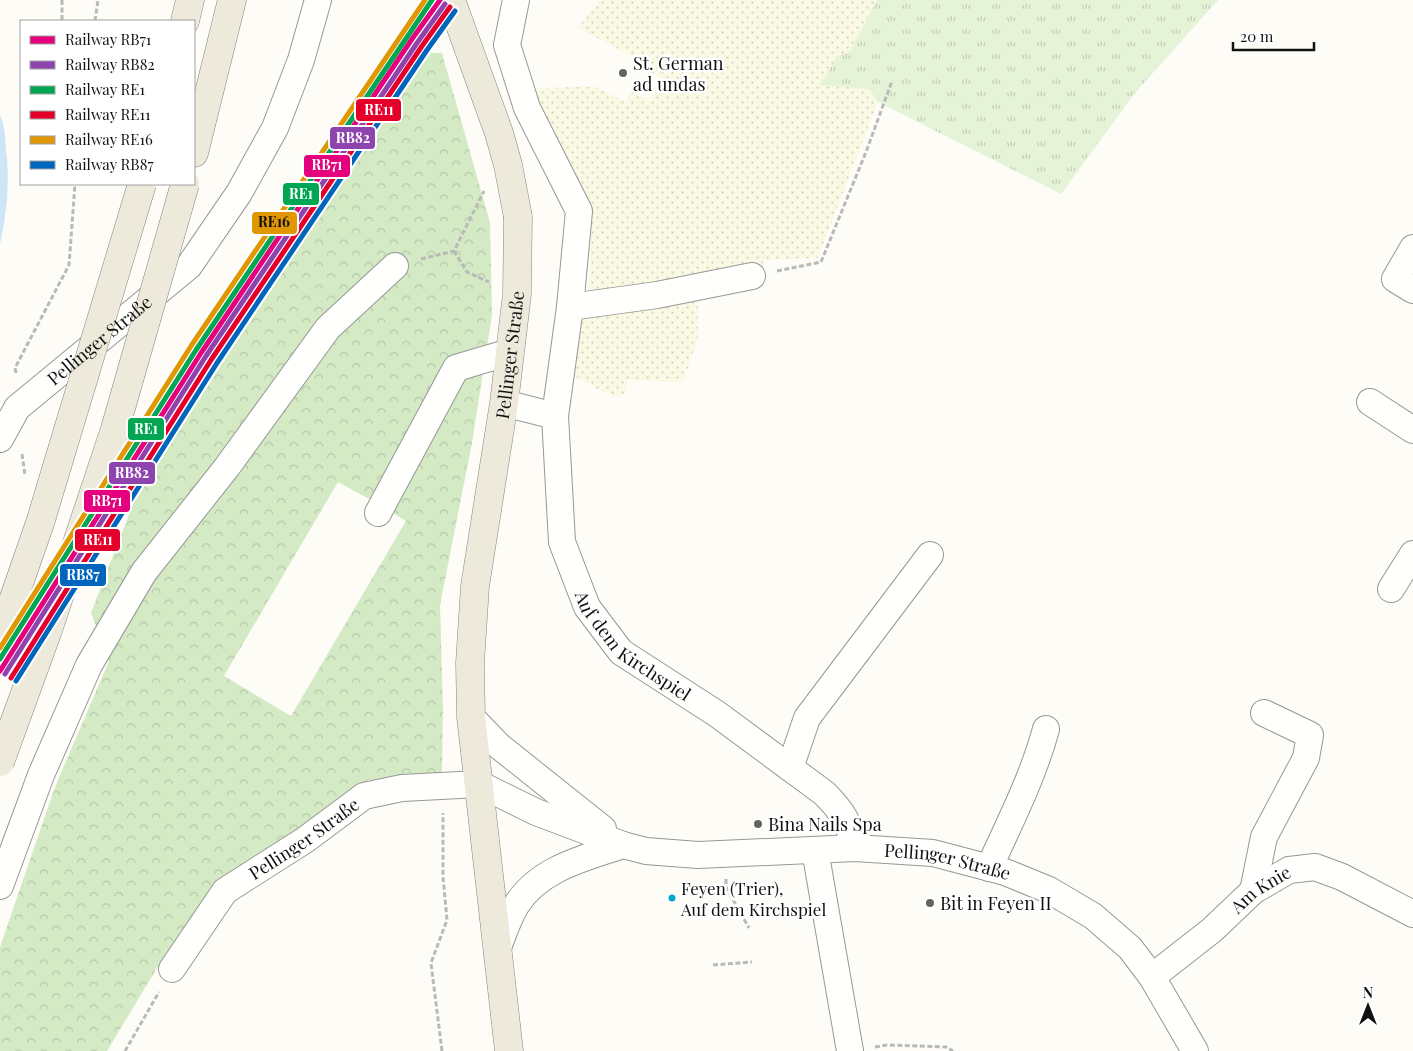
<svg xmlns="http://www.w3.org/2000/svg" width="1413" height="1051" font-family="'Playfair Display',serif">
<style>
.farmland{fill:url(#farmland-dots)}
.grass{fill:url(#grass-tufts)}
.forest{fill:url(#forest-crowns);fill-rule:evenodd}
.water{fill:#cde5f7}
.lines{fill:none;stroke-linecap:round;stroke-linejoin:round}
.minor-casing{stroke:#979795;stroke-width:28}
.major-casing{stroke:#858482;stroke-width:29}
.path{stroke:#b9b9b8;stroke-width:3;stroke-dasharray:5 2.5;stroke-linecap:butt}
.minor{stroke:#fffffe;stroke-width:26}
.major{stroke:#edeadb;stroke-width:28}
.major-bridge-casing{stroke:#858482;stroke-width:29;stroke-linecap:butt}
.major-bridge{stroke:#edeadb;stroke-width:28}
.rail-1-casing{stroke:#fff;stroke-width:9}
.rail-2-casing{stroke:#fff;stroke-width:9}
.rail-3-casing{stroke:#fff;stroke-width:9}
.rail-4-casing{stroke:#fff;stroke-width:9}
.rail-5-casing{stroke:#fff;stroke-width:9}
.rail-6-casing{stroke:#fff;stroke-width:9}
.rail-1{stroke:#e5007d;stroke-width:5}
.rail-2{stroke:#8e44ad;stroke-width:5}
.rail-3{stroke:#00a651;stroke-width:5}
.rail-4{stroke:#e4002b;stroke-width:5}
.rail-5{stroke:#e09702;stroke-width:5}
.rail-6{stroke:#0065bd;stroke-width:5}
.poi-dot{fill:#646362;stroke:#fff;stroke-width:2}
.bus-dot{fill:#00a9ce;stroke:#fff;stroke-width:2}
.labels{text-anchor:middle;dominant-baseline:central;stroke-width:5;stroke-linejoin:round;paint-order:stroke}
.bus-label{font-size:17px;fill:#111;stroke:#fff;text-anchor:start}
.poi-label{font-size:18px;fill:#111;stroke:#fff;text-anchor:start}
.street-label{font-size:18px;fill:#111;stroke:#fff}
.line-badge{stroke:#fff;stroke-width:2}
.badge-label{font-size:14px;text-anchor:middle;font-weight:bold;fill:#fff}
.pale-badge-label{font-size:14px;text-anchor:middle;font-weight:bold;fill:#111}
</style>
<defs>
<pattern id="farmland-dots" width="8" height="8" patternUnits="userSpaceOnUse" patternTransform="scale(1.25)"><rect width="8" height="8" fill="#f9f9e4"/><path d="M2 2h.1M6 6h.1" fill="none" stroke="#d4d4c3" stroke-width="1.8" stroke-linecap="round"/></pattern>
<pattern id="grass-tufts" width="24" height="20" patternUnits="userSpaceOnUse" patternTransform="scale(1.25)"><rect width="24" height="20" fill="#e5f3d7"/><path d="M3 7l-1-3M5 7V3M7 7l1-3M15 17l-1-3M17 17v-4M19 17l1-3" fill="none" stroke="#c3cfb8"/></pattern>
<pattern id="forest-crowns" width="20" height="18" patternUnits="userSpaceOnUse" patternTransform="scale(1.25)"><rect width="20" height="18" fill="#d4eac5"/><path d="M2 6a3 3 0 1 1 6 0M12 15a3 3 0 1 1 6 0" fill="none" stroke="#b5c8a8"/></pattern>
</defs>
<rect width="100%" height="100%" fill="#fdfcf7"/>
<!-- farmland -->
<path class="farmland" d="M 600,0 L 877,0 L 850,51 L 837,58 L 821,85 L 869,89 L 878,102 L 818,258 L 764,260 L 761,268 L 589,291 L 591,228 L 585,200 L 530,89 L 593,86 L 626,102 L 631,92 L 650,100 L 662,78 L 641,67 L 643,62 L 578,28 Z
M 698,295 L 698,337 L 683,382 L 628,380 L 624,395 L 613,397 L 570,374 L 572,344 L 585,317 Z"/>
<!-- grass -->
<path class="grass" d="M 877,0 L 1218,0 L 1135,93 L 1061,194 L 878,102 L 869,89 L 820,85 L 837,57 L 850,51 Z"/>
<!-- forest -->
<path class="forest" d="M 423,53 L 442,53 L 490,223 L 492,315 L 472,443 L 440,605 L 443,709 L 442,775 L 368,780 L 224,881 L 157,968 L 107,1051 L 0,1051 L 0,947 L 55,787 L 109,661 L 91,613 L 143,478 ZM 338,482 L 382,506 L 406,521 L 291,716 L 224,676 Z"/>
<!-- water -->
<path class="water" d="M 0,115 C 5,126 5,137 6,149 C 10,182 7,212 0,244 Z"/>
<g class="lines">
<!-- minor casing -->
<g class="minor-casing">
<g id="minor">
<path d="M 516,0 L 507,45 L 527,108 L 579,211 L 570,307"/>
<path d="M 1413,248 L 1395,279 L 1413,290"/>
<path d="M 1370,402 L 1413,430"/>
<path id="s1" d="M 504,403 L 555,416 L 562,542 L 587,607 L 621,652 L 717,714 L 824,793 C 844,813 848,821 855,848"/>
<path d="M 555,416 L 570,307 L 657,295 L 752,276"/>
<path id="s2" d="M 0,439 L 17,408 L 189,266 L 239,193 L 275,128 L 301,60 L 318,0"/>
<path d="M 378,513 L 456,368 L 510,352"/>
<path d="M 1391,589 L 1413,554"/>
<path d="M 471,717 L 499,746 L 603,829"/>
<path d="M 790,768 L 807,718 L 930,555"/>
<path d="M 815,850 L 850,1051"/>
<path d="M 989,868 C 1010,822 1033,777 1046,729"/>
<path d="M 0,886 L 41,775 L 89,665 L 144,572 L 227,467 L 328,328 L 395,266"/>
<path d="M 1253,891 L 1264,837 L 1306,758 L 1310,735 L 1264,713"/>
<path d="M 497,950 C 503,935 508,918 517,904 C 540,868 585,858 623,845"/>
<path id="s3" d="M 172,969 L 225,891 L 305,840 L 364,796 L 402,788 L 479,784 L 536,812 L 623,845 L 646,851 L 698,855 L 855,848 L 933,853 L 1005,872 L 1049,890 L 1093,916 L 1130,948 L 1152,977 L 1195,1051"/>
<path id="s4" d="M 1152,977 L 1212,930 L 1253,891 L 1289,870 L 1315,867 L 1342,877 L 1413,914"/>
</g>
</g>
<!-- major casing -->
<g class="major-casing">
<g id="major">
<path d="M 185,21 L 190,0"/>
<path d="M 194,153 L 232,0"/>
<path id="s5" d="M 509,1051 L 471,717 L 470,663 L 475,586 L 504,403 L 517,294 L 518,217"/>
</g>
</g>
<!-- path -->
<path class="path" d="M 62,0 L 62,21
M 95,21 L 98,0
M 454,251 L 467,272 L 489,282
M 421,259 L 454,251 L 484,191
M 777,271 L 821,262 L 866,152 L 892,81
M 16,373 L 15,368 L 69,265 L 75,184
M 22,454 L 25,475
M 726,879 L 726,887 L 749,928
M 713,965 L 752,962
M 875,1047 L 887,1045 L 946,1047 L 953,1051
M 125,1051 L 159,992
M 442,1051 L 431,963 L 447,920 L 443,877 L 443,813"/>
<!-- minor -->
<use href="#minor" class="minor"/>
<!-- major -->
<use href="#major" class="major"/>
<!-- major-bridge casing -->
<g class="major-bridge-casing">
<path id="major-bridge" d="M 451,0 L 499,133 L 508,165 L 518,217
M 0,638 L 40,523 L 142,184
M 0,762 L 48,630 L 115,429 L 185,184"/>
</g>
<!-- major-bridge -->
<use href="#major-bridge" class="major-bridge"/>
<!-- rail-1 casing -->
<g class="rail-1-casing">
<path id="rail-1" d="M 0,671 L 201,353 L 412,39 L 440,0"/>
</g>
<!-- rail-2 casing -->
<g class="rail-2-casing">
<path id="rail-2" d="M 5,674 L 206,356 L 417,43 L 445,4"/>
</g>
<!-- rail-3 casing -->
<g class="rail-3-casing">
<path id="rail-3" d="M 0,659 L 196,350 L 432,0"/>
</g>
<!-- rail-4 casing -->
<g class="rail-4-casing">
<path id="rail-4" d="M 11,678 L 211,360 L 422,46 L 450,7"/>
</g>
<!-- rail-5 casing -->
<g class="rail-5-casing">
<path id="rail-5" d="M 0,648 L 191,346 L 425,0"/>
</g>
<!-- rail-6 casing -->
<g class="rail-6-casing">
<path id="rail-6" d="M 16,681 L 217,363 L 427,50 L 455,11"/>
</g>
<!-- rail-1 -->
<use href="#rail-1" class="rail-1"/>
<!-- rail-2 -->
<use href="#rail-2" class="rail-2"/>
<!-- rail-3 -->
<use href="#rail-3" class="rail-3"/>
<!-- rail-4 -->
<use href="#rail-4" class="rail-4"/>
<!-- rail-5 -->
<use href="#rail-5" class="rail-5"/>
<!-- rail-6 -->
<use href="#rail-6" class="rail-6"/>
</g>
<!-- markers -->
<g class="poi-dot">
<circle cx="623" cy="73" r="5"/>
<circle cx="758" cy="824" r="5"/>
<circle cx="930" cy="903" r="5"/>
</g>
<circle class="bus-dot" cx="672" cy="898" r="4.5"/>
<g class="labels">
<!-- bus labels -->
<g class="bus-label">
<text x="681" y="888">Feyen (Trier),<tspan x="681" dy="21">Auf dem Kirchspiel</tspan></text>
</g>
<!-- poi labels -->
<g class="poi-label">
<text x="633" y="63">St. German<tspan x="633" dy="21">ad undas</tspan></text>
<text x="768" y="824">Bina Nails Spa</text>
<text x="940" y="903">Bit in Feyen II</text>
</g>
<!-- street labels -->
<g class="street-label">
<text stroke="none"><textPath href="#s2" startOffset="142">Pellinger Straße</textPath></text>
<text stroke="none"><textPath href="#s5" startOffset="701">Pellinger Straße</textPath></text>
<text stroke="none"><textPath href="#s1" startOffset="309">Auf dem Kirchspiel</textPath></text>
<text stroke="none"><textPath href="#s3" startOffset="189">Pellinger Straße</textPath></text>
<text stroke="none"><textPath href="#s3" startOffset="862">Pellinger Straße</textPath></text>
<text stroke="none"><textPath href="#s4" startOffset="140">Am Knie</textPath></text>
</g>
</g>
<g class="line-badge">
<rect x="355" y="98" width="47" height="24" rx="5" fill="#e4002b"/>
<rect x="329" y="126" width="47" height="24" rx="5" fill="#8e44ad"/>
<rect x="303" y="154" width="48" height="24" rx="5" fill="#e5007d"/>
<rect x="282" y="182" width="38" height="24" rx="5" fill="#00a651"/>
<rect x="251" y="211" width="47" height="24" rx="5" fill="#e09702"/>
<rect x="127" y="417" width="38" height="24" rx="5" fill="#00a651"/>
<rect x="108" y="461" width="48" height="24" rx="5" fill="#8e44ad"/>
<rect x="83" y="489" width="48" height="24" rx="5" fill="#e5007d"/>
<rect x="74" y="528" width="47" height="24" rx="5" fill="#e4002b"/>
<rect x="59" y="563" width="48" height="24" rx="5" fill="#0065bd"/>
</g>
<g class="badge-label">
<text x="379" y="115">RE11</text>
<text x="353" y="143">RB82</text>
<text x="327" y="170">RB71</text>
<text x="301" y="199">RE1</text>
<text x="146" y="434">RE1</text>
<text x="132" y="478">RB82</text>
<text x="107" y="506">RB71</text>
<text x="98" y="545">RE11</text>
<text x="83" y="580">RB87</text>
</g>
<g class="pale-badge-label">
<text x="274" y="227">RE16</text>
</g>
<!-- legend -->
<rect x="20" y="20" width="175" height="165" fill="#ffffff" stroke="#a0a0a0"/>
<rect x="30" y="36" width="25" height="8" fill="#e5007d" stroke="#a0a0a0"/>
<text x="65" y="45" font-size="15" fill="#111111">Railway RB71</text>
<rect x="30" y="61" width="25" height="8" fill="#8e44ad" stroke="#a0a0a0"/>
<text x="65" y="70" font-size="15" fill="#111111">Railway RB82</text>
<rect x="30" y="86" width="25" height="8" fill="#00a651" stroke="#a0a0a0"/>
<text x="65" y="95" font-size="15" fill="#111111">Railway RE1</text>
<rect x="30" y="111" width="25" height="8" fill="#e4002b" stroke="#a0a0a0"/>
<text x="65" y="120" font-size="15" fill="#111111">Railway RE11</text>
<rect x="30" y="136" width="25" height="8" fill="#e09702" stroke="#a0a0a0"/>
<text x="65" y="145" font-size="15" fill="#111111">Railway RE16</text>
<rect x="30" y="161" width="25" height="8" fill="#0065bd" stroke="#a0a0a0"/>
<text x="65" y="170" font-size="15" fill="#111111">Railway RB87</text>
<!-- north arrow -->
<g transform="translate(1368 1006)" stroke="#ffffff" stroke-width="4" paint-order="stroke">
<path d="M0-4L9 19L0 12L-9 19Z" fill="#111111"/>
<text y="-8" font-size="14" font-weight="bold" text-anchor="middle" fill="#111111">N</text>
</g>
<!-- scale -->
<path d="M1233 42v8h81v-8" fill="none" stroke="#111111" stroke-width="2.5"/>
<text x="1240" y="42" font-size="15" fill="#111111" stroke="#ffffff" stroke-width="4" paint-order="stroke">20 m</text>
</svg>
